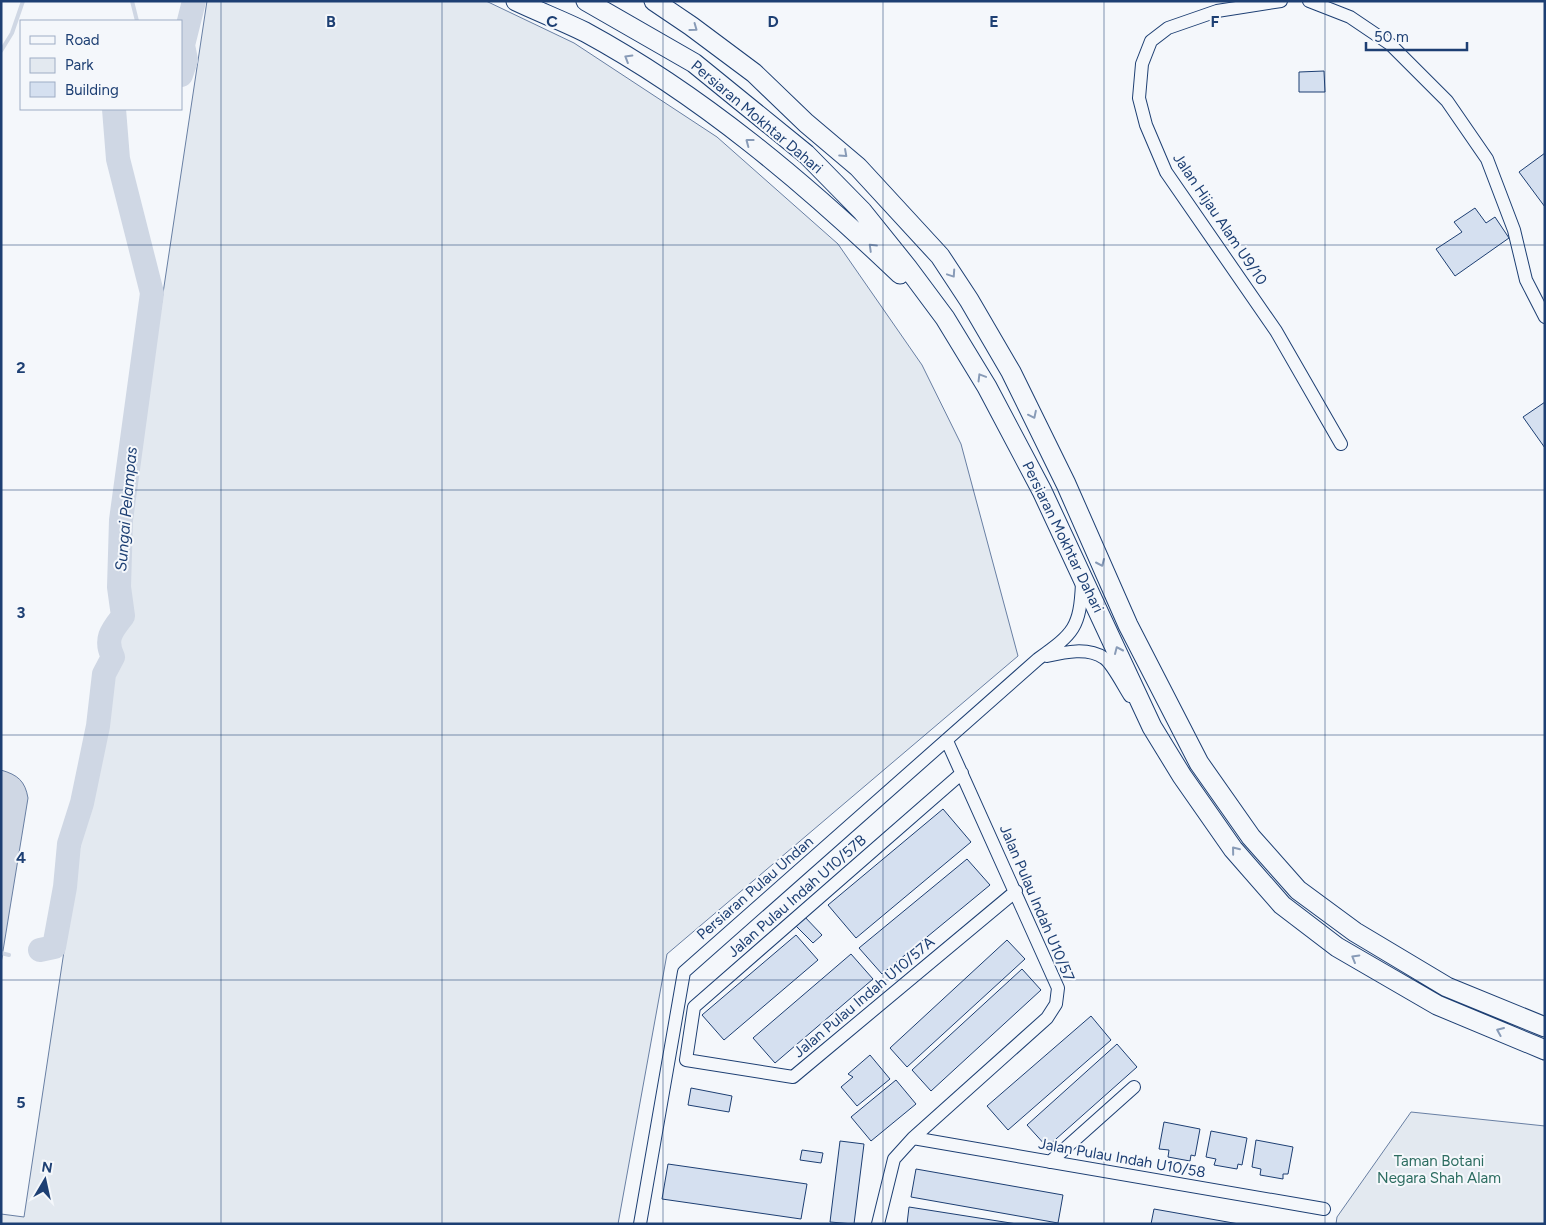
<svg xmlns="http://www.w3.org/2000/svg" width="1546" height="1225" font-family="Figtree,sans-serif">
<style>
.green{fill:#e3e9f0;stroke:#687fa3}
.water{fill:#cfd7e4;stroke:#687fa3}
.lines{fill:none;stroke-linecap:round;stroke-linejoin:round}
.stream{stroke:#cfd7e4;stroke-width:4}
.river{stroke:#cfd7e4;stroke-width:24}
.building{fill:#d5e0f0;stroke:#1d3f73}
.minor-casing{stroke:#1d3f73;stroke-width:14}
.primary-casing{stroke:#1d3f73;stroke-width:21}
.minor{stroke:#f4f7fb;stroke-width:12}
.primary{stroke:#f4f7fb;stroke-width:19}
.oneway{stroke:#889bb7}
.grid{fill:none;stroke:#1d3f73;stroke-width:1;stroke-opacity:0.55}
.labels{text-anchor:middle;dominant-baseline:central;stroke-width:4;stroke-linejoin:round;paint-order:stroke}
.street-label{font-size:15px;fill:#1d3f73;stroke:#f4f7fb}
.park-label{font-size:15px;fill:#2c6c60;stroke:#f4f7fb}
.water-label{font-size:16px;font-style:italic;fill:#1d3f73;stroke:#f4f7fb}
.grid-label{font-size:16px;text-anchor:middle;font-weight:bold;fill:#1d3f73;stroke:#f4f7fb;stroke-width:4;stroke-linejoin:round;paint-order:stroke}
</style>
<rect width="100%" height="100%" fill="#f4f7fb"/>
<!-- green -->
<path class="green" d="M 207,1 L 486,1 L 574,43 L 717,137 L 838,244 L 922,365 L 961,444 L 1018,656 L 667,954 L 618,1224 L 1,1224 L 1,1214 L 24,1217 Z
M 1411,1112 L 1545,1126 L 1545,1224 L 1336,1224 L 1337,1217 Z"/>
<!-- water -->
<path class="water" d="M 1,770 C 18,775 25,781 28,798 L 1,963 Z"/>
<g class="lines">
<!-- stream -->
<path class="stream" d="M 132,1 L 137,21
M 181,45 L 183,45
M 1,51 L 12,33 L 23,1
M 1,953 L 9,955"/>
<!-- river -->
<path class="river" d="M 181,75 L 186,60 L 183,45 L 194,1
M 40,950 L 54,947 L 65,887 L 69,844 L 82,803 L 98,726 L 104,674 L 113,657 C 104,639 112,630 123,616 L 119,587 L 121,520 L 152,293 L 118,159 L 114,109"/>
</g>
<!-- building -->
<path class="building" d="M 1324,71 L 1325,92 L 1299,92 L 1299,72 Z
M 1545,153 L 1545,207 L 1519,172 Z
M 1475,208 L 1486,223 L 1495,217 L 1509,238 L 1455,276 L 1436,249 L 1462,232 L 1454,222 Z
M 1545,402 L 1545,448 L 1523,417 Z
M 943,809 L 971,842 L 856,938 L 828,905 Z
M 967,859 L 990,885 L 882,974 L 859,948 Z
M 803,915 L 822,935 L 813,943 L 794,924 Z
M 796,935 L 818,960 L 724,1040 L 702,1015 Z
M 1007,940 L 1025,959 L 907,1067 L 890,1048 Z
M 851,954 L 873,979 L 775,1063 L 753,1038 Z
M 1022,969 L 1041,990 L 931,1091 L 912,1070 Z
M 1091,1016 L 1111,1040 L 1008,1130 L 987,1106 Z
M 1117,1044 L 1137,1067 L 1047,1147 L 1027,1125 Z
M 870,1055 L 890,1079 L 857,1106 L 841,1087 L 853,1077 L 848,1074 Z
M 896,1080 L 916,1104 L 871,1141 L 851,1117 Z
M 691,1088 L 732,1096 L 729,1112 L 688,1105 Z
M 1164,1122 L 1200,1129 L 1195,1156 L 1191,1155 L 1190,1161 L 1168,1157 L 1169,1150 L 1159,1149 Z
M 1211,1131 L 1247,1138 L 1242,1165 L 1238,1164 L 1237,1169 L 1214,1165 L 1216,1159 L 1206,1157 Z
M 1256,1140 L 1293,1147 L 1288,1174 L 1283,1174 L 1283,1179 L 1260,1175 L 1261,1169 L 1252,1167 Z
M 840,1141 L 864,1144 L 854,1224 L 830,1222 Z
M 802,1150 L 823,1153 L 821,1163 L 800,1160 Z
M 668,1164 L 807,1184 L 801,1219 L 662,1199 Z
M 916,1169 L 1063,1195 L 1058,1223 L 911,1197 Z
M 909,1207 L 1017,1224 L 907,1224 Z
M 1154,1209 L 1239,1224 L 1151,1224 Z"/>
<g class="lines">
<!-- minor casing -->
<g class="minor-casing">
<path id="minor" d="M 1281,1 L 1217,11 L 1168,28 L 1151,41 L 1142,64 L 1139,98 L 1146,125 L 1166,172 L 1276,331 L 1341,444
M 1309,1 L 1350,17 L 1390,44 L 1447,101 L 1487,159 L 1514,230 L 1526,280 L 1545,317
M 1047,656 C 1065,652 1088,647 1104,658 C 1112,663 1124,687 1130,696
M 962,773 L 694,1007 L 686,1060 L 793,1077 L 1016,891
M 913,1138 L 1324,1209
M 1050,1162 L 1134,1087
M 640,1224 L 684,972 L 1038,659 C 1074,633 1080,628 1082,583
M 878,1224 L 894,1159 L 913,1138 L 1047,1018 L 1056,1004 L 1058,988 L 947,741"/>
</g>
<!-- primary casing -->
<g class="primary-casing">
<path id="primary" d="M 516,1 C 539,12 563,21 585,32 C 701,95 805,183 900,274
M 586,1 L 694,63 L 806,154 L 862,211 L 907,267 L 945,318 L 987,387 L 1042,491 L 1152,727 L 1182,776 L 1233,849 L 1282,905 L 1337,947 L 1437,1005 L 1545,1050
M 654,1 L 691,26 L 754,73 L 806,123 L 858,167 L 940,256 L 969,300 L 1011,372 L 1066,484 L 1128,625 L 1199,763 L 1251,837 L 1298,890 L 1355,932 L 1447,987 L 1545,1027"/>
</g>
<!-- minor -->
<use href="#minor" class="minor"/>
<!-- primary -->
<use href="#primary" class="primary"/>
</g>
<!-- one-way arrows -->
<defs><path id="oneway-chevron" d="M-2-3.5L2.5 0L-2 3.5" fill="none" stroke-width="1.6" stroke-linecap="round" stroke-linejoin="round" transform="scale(1.25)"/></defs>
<g class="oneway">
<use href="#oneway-chevron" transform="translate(694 28) rotate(36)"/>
<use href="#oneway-chevron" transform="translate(628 58) rotate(-149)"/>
<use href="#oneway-chevron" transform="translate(749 142) rotate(-143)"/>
<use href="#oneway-chevron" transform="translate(844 154) rotate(42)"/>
<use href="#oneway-chevron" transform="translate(872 247) rotate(-136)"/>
<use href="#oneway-chevron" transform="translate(952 274) rotate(56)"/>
<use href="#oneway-chevron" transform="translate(981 377) rotate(-121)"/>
<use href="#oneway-chevron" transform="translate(1033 415) rotate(64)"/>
<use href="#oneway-chevron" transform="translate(1101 563) rotate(66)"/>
<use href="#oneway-chevron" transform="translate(1118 650) rotate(-114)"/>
<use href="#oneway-chevron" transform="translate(1235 850) rotate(-129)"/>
<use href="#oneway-chevron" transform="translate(1355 958) rotate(-150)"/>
<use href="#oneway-chevron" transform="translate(1500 1031) rotate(-157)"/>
</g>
<!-- grid -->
<path class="grid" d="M 221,1 L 221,1224M 442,1 L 442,1224M 663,1 L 663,1224M 883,1 L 883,1224M 1104,1 L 1104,1224M 1325,1 L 1325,1224M 1,245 L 1545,245M 1,490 L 1545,490M 1,735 L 1545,735M 1,980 L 1545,980"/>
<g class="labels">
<!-- street labels -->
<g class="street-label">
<text transform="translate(757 117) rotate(40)">Persiaran Mokhtar Dahari</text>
<text transform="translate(1220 219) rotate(56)">Jalan Hijau Alam U9/10</text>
<text transform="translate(1063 537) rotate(64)">Persiaran Mokhtar Dahari</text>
<text transform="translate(755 888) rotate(-41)">Persiaran Pulau Undan</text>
<text transform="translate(797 896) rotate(-41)">Jalan Pulau Indah U10/57B</text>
<text transform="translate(1037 903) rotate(67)">Jalan Pulau Indah U10/57</text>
<text transform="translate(864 997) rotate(-40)">Jalan Pulau Indah U10/57A</text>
<text transform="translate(1122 1158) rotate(10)">Jalan Pulau Indah U10/58</text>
</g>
<!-- park labels -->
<g class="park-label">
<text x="1439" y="1161">Taman Botani<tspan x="1439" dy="17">Negara Shah Alam</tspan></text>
</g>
<!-- water labels -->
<g class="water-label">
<text transform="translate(126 509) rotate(-85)">Sungai Pelampas</text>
</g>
</g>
<g class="grid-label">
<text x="331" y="27">B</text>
<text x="552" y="27">C</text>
<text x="773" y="27">D</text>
<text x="994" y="27">E</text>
<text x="1215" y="27">F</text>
<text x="21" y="373">2</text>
<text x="21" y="618">3</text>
<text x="21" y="863">4</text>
<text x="21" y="1108">5</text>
</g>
<!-- border -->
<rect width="1546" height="1225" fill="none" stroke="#1d3f73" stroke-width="5"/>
<!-- legend -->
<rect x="20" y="20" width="162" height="90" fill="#f4f7fb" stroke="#9eadc5"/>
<rect x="30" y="36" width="25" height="8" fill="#f4f7fb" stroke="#9eadc5"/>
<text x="65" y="45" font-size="15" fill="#1d3f73">Road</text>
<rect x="30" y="58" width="25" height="15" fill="#e3e9f0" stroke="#9eadc5"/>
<text x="65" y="70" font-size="15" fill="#1d3f73">Park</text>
<rect x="30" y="82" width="25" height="15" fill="#d5e0f0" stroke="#9eadc5"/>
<text x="65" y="95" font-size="15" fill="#1d3f73">Building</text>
<!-- north arrow -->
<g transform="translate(45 1180) rotate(9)" stroke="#f4f7fb" stroke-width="4" paint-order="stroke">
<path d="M0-4L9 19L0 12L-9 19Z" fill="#1d3f73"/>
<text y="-8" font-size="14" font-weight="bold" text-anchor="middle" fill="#1d3f73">N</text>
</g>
<!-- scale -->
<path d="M1366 42v8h101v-8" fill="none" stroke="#1d3f73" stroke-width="2.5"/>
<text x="1374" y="42" font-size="15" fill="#1d3f73" stroke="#f4f7fb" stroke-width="4" paint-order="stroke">50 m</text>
</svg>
